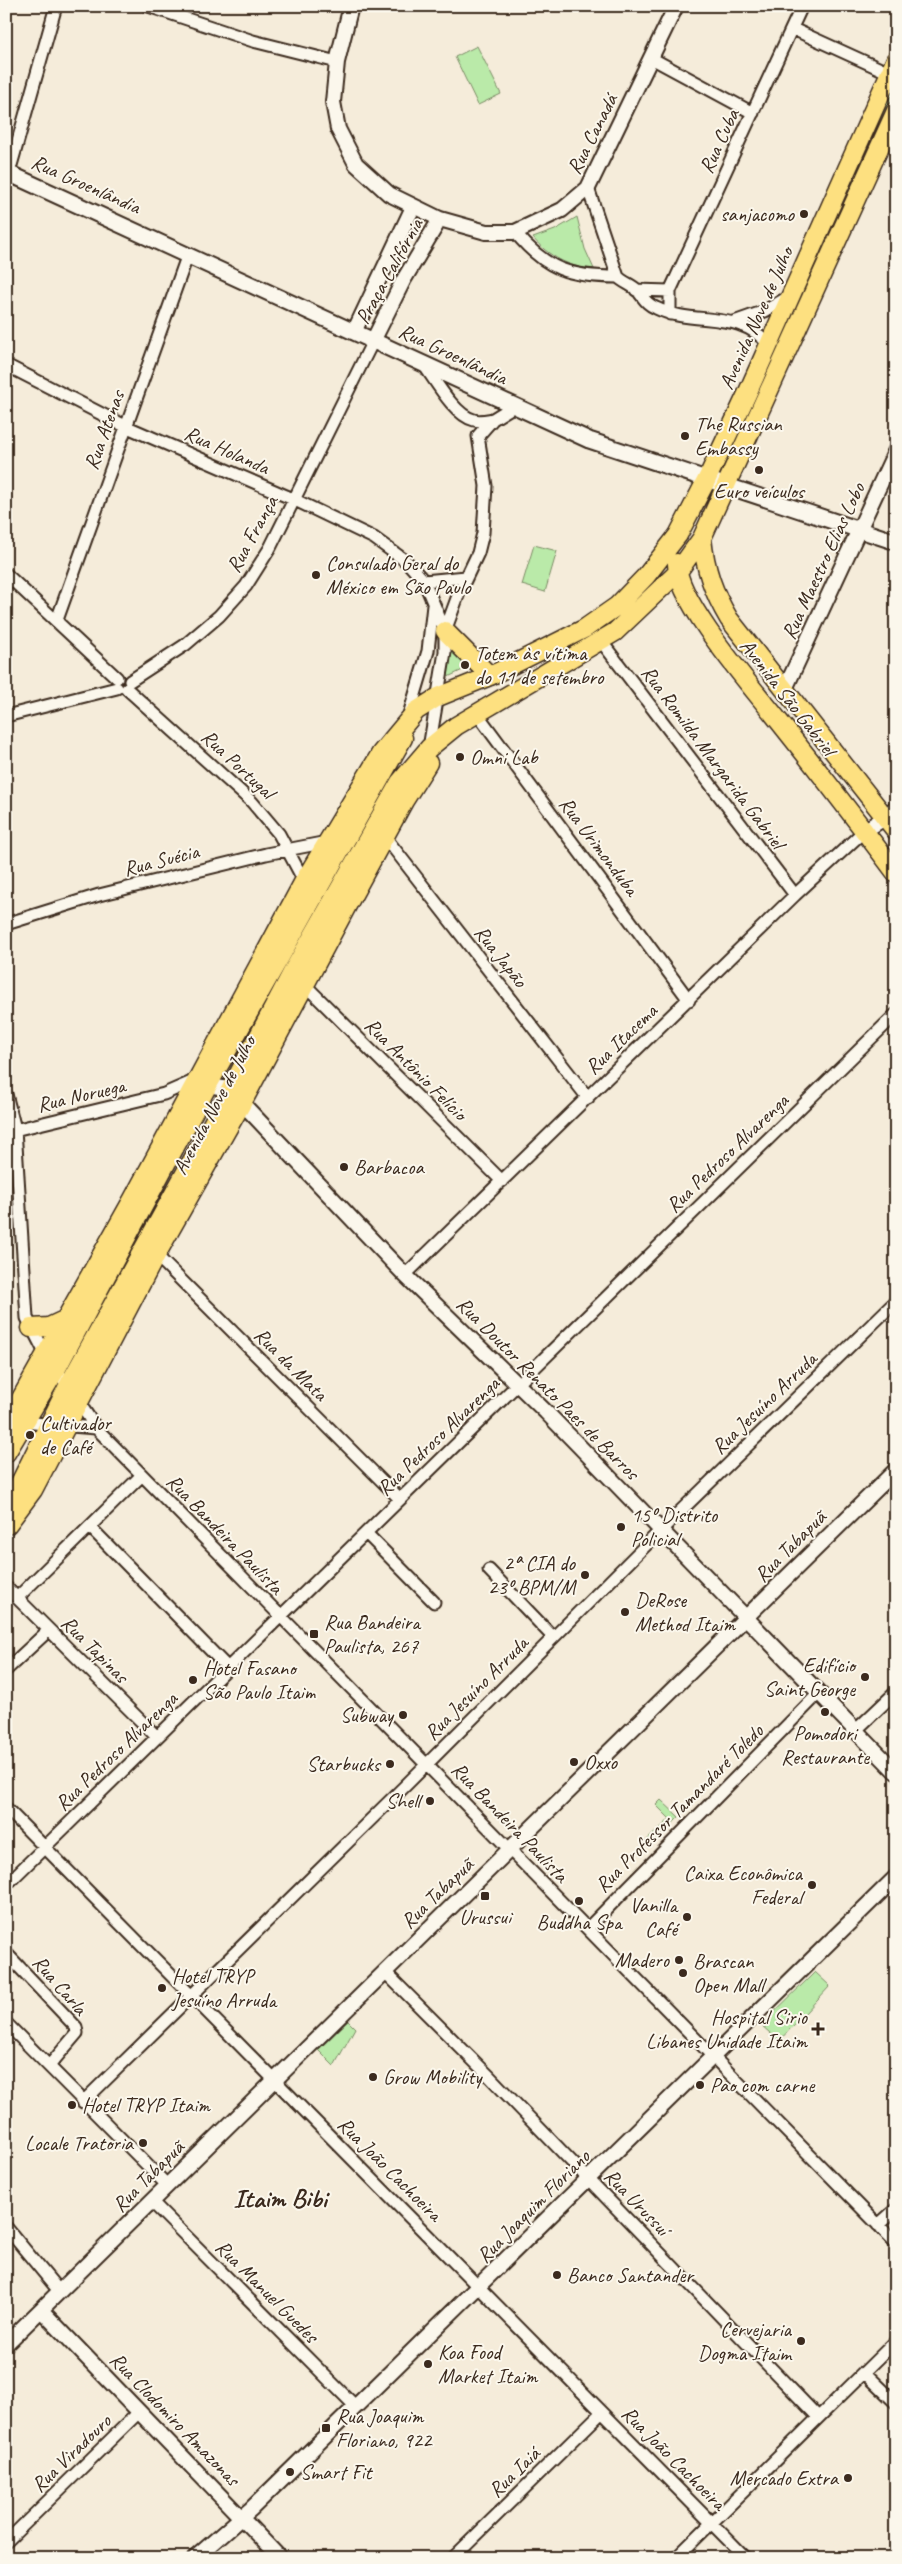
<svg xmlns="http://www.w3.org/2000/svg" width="902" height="2564" font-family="Caveat,sans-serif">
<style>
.green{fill:#baeaa9;stroke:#7a8a64}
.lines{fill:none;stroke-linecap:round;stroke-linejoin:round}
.minor-casing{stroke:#3b2a1e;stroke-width:15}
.tertiary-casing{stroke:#3b2a1e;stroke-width:18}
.secondary-casing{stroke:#3b2a1e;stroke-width:19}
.primary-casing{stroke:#3b2a1e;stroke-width:21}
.minor{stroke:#fbf7ec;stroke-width:11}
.tertiary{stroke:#fbf7ec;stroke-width:14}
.secondary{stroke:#fbf7ec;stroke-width:15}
.primary{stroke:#fde080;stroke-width:18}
.poi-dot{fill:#3b2a1e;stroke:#fbf7ec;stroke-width:2}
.labels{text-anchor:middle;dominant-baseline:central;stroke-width:4;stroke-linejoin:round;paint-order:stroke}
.street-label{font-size:21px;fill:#3b2a1e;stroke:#fbf7ec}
.poi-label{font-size:21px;fill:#3b2a1e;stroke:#fbf7ec;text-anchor:start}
.district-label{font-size:26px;font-weight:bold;fill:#3b2a1e;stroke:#fbf7ec}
</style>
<rect width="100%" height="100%" fill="#f5ecda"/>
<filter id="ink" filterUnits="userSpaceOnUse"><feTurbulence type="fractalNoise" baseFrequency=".02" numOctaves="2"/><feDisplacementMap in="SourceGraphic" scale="10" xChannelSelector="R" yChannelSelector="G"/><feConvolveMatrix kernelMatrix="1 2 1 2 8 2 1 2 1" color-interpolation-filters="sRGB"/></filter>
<g filter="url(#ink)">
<!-- green -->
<path class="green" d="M 477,46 L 501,94 L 478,105 L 455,57 Z
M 890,92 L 895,94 L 780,347 L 776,346 Z
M 577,217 L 585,249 L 594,269 C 570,268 548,256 533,238 L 555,230 Z
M 534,545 L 557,551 L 545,592 L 522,585 Z
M 450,648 L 471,666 L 448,677 Z
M 661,1800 L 679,1817 L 650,1846 L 645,1842 L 670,1819 L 656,1805 Z
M 815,1972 L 830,1986 L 779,2041 L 761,2025 Z
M 348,2021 L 355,2028 L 334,2066 L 318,2050 Z"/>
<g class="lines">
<!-- minor casing -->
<g class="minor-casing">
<path id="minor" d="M 148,6 L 253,41 L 337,62
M 793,29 L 896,76
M 653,59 L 753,113
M 6,183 L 56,6
M 588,188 L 618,277
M 515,232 C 546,270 570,277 618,277
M 618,277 C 623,282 632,285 637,290 C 644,298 646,304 656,308 C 695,327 739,308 769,345
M 636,290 L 670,291
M 670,314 L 670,291 L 802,6
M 734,322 L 765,311 L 790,296
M 6,365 L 125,426 L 293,499 L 374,538 L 407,562 L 424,581 L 445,631 L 445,652 L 429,748
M 424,365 C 435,380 455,416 474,420 C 480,422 487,420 493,419
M 6,574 L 117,678
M 424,581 L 466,577
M 57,620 L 188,254
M 445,631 L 459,593 L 478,553 L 483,533 L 486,486 L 478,436 L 493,419 L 514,406
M 601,641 L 795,895
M 130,681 L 185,645 L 219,616 L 246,586 L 270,548 L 373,341
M 127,689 L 252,802 L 279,834 L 304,881
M 478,715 L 689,1000
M 6,716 L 117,688
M 408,718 L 428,651 L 433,605
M 385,837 L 588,1098
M 6,924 L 99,895 L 266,854 L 327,842
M 304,984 L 502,1181
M 6,1094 L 15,1129 L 27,1318 L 43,1349 L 96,1428 L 896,2243
M 6,1132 L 164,1094 L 196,1080
M 156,1255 L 400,1499
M 405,1275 L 795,895 L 864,831
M 21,1422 L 96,1428
M 90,1527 L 228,1668
M 366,1533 L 434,1602
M 489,1570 L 553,1637
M 6,1587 L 157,1737
M 17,1598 L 142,1475
M 6,1670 L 49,1630
M 855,1731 L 896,1692
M 6,1808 L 746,2558
M 6,1885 L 896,1014
M 588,1928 L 818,1694
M 6,1953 L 76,2027 L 77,2033 L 49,2066
M 385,1972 L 489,2076 L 818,2417
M 6,2023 L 167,2185
M 83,2102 L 404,1787 L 661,1530 L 896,1301
M 151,2201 L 356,2407
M 878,2225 L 896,2209
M 6,2227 L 59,2291
M 864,2372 L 896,2403
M 6,2542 L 139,2412
M 453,2558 L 602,2412
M 676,2558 L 896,2341"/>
</g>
<!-- tertiary casing -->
<g class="tertiary-casing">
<path id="tertiary" d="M 351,6 L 337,62 L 333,102 L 338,129 L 356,164 L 389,194 L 440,219 L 486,232 L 515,232 L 562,210 L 588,188 L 676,6
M 354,332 L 413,207
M 373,341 L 403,281 L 440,219
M 785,689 L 896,450
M 864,831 L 886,817 L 896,807
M 208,1085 L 223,1088 L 242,1103 L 405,1275 L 546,1412 L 896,1772
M 41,2310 L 280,2558
M 6,2344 L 896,1470
M 195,2558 L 251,2509 L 896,1877"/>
</g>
<!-- secondary casing -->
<g class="secondary-casing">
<path id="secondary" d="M 6,172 L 589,440 L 896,542"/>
</g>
<!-- primary casing -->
<g class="primary-casing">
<path id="primary" d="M 702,538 C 705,569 713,592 729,619 L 896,831
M 677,563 C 676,601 753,688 778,720 C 818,770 857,821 896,873
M 445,631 L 490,676
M 31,1328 L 49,1327 L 64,1320
M 6,1425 L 133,1199 L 304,881 L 381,753 L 416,711 L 438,697 L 490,676 L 584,629 L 617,606 L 646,576 L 678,535 L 707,479 L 747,394 L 896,59
M 6,1453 L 57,1368 L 208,1085 L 403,738
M 6,1515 L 14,1495 L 68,1386 L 210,1128 L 293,971 L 400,782 L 429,748 L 456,726 L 615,632 L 677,573 L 702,538 L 896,111
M 7,1525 L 33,1490 L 156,1255 L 242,1103 L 350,900 L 404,801 L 428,763"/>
</g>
<!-- minor -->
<use href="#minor" class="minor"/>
<!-- tertiary -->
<use href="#tertiary" class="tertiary"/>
<!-- secondary -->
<use href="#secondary" class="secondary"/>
<!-- primary -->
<use href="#primary" class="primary"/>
</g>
</g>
<!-- markers -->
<g class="poi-dot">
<circle cx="804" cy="214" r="5"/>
<circle cx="685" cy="436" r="5"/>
<circle cx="759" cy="470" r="5"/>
<circle cx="316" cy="575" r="5"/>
<circle cx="465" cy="665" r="5"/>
<circle cx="460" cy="757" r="5"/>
<circle cx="344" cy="1167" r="5"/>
<circle cx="30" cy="1435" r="5"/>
<circle cx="621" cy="1527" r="5"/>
<circle cx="585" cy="1575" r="5"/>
<circle cx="625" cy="1612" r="5"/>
<rect x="309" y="1629" width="10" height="10" rx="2.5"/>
<circle cx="865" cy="1677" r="5"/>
<circle cx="193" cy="1680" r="5"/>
<circle cx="825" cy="1712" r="5"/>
<circle cx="403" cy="1715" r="5"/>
<circle cx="574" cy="1762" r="5"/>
<circle cx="390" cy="1764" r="5"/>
<circle cx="430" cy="1801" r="5"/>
<circle cx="812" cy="1885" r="5"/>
<rect x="480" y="1891" width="10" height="10" rx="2.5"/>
<circle cx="579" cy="1901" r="5"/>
<circle cx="687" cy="1917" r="5"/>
<circle cx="679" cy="1960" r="5"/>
<circle cx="683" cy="1973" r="5"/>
<circle cx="162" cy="1988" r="5"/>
<path d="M815.5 2021.5h5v5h5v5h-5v5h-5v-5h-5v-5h5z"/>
<circle cx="373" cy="2077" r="5"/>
<circle cx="700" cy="2085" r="5"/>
<circle cx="72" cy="2105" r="5"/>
<circle cx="143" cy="2143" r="5"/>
<circle cx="557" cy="2275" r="5"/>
<circle cx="801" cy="2341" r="5"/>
<circle cx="428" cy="2364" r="5"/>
<rect x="321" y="2423" width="10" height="10" rx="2.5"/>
<circle cx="290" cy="2472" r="5"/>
<circle cx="848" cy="2478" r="5"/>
</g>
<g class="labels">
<!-- street labels -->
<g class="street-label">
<text transform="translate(592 134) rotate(-63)">Rua Canadá</text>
<text transform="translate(719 141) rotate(-65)">Rua Cuba</text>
<text transform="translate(86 184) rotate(24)">Rua Groenlândia</text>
<text transform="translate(389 271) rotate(-61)">Praça Califórnia</text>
<text transform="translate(756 318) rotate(-66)">Avenida Nove de Julho</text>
<text transform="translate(453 354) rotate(25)">Rua Groenlândia</text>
<text transform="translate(104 430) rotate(-70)">Rua Atenas</text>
<text transform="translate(227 450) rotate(24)">Rua Holanda</text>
<text transform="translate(252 534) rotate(-61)">Rua França</text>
<text transform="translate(823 561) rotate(-65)">Rua Maestro Elias Lobo</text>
<text transform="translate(788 697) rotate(52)">Avenida São Gabriel</text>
<text transform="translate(713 757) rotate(53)">Rua Romilda Margarida Gabriel</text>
<text transform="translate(238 764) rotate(43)">Rua Portugal</text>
<text transform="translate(599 846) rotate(53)">Rua Urimonduba</text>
<text transform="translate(161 860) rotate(-14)">Rua Suécia</text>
<text transform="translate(501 956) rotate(52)">Rua Japão</text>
<text transform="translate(621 1039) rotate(-44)">Rua Itacema</text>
<text transform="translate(416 1069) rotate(45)">Rua Antônio Felício</text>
<text transform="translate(81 1095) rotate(-13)">Rua Noruega</text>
<text transform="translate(214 1105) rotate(-62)">Avenida Nove de Julho</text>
<text transform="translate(727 1153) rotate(-44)">Rua Pedroso Alvarenga</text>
<text transform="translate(291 1364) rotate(45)">Rua da Mata</text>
<text transform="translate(548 1388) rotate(45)">Rua Doutor Renato Paes de Barros</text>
<text transform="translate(764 1403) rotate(-44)">Rua Jesuíno Arruda</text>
<text transform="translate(438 1436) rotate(-44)">Rua Pedroso Alvarenga</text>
<text transform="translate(225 1534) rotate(46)">Rua Bandeira Paulista</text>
<text transform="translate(790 1546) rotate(-45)">Rua Tabapuã</text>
<text transform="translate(95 1649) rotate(45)">Rua Tapinas</text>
<text transform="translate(476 1688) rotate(-45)">Rua Jesuíno Arruda</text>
<text transform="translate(116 1751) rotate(-44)">Rua Pedroso Alvarenga</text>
<text transform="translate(679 1808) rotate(-45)">Rua Professor Tamandaré Toledo</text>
<text transform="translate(510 1822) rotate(46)">Rua Bandeira Paulista</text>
<text transform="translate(437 1893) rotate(-44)">Rua Tabapuã</text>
<text transform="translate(60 1985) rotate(49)">Rua Carla</text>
<text transform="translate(390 2169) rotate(45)">Rua João Cachoeira</text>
<text transform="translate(148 2176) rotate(-45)">Rua Tabapuã</text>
<text transform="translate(637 2202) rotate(46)">Rua Urussuí</text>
<text transform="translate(533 2206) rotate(-45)">Rua Joaquim Floriano</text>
<text transform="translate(267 2291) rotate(45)">Rua Manuel Guedes</text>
<text transform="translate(175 2419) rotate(46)">Rua Clodomiro Amazonas</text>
<text transform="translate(71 2453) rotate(-44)">Rua Viradouro</text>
<text transform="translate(674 2458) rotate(45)">Rua João Cachoeira</text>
<text transform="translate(514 2472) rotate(-44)">Rua Iaiá</text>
</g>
<!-- poi labels -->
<g class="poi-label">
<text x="794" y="214" text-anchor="end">sanjacomo</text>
<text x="695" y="424">The Russian<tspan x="695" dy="24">Embassy</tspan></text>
<text x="759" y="491" text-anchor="middle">Euro veículos</text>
<text x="326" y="563">Consulado Geral do<tspan x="326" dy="24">México em São Paulo</tspan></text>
<text x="475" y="653">Totem às vítima<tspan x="475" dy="24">do 11 de setembro</tspan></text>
<text x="470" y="757">Omni Lab</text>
<text x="354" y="1167">Barbacoa</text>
<text x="40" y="1423">Cultivador<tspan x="40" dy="24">de Café</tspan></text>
<text x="631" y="1515">15º Distrito<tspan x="631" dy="24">Policial</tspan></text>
<text x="575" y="1563" text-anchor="end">2ª CIA do<tspan x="575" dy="24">23º BPM/M</tspan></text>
<text x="635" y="1600">DeRose<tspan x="635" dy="24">Method Itaim</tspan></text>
<text x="324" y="1622">Rua Bandeira<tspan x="324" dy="24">Paulista, 267</tspan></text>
<text x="855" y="1665" text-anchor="end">Edifício<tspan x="855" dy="24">Saint George</tspan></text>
<text x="203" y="1668">Hotel Fasano<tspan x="203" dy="24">São Paulo Itaim</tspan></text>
<text x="393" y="1715" text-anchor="end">Subway</text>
<text x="825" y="1733" text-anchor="middle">Pomodori<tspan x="825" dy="24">Restaurante</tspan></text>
<text x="584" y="1762">Oxxo</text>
<text x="380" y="1764" text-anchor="end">Starbucks</text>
<text x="420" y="1801" text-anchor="end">Shell</text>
<text x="802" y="1873" text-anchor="end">Caixa Econômica<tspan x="802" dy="24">Federal</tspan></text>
<text x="677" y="1905" text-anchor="end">Vanilla<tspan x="677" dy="24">Café</tspan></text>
<text x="485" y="1917" text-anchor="middle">Urussui</text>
<text x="579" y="1922" text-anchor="middle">Buddha Spa</text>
<text x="669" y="1960" text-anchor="end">Madero</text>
<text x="693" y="1961">Brascan<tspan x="693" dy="24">Open Mall</tspan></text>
<text x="172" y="1976">Hotel TRYP<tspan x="172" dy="24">Jesuíno Arruda</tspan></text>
<text x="807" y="2017" text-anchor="end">Hospital Sirio<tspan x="807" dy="24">Libanes Unidade Itaim</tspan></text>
<text x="383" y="2077">Grow Mobility</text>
<text x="710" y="2085">Pao com carne</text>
<text x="82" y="2105">Hotel TRYP Itaim</text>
<text x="133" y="2143" text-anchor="end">Locale Tratoria</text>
<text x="567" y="2275">Banco Santander</text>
<text x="791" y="2329" text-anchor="end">Cervejaria<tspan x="791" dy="24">Dogma Itaim</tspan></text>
<text x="438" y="2352">Koa Food<tspan x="438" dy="24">Market Itaim</tspan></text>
<text x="336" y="2416">Rua Joaquim<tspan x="336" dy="24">Floriano, 922</tspan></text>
<text x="300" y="2472">Smart Fit</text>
<text x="838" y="2478" text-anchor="end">Mercado Extra</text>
</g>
<!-- district labels -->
<g class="district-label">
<text x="280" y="2198">Itaim Bibi</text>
</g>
</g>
<!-- margin -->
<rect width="902" height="2564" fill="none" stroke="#fbf7ec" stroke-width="25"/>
<rect x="12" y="12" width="877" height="2539" fill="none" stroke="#3b2a1e" stroke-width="2" filter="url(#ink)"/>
</svg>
